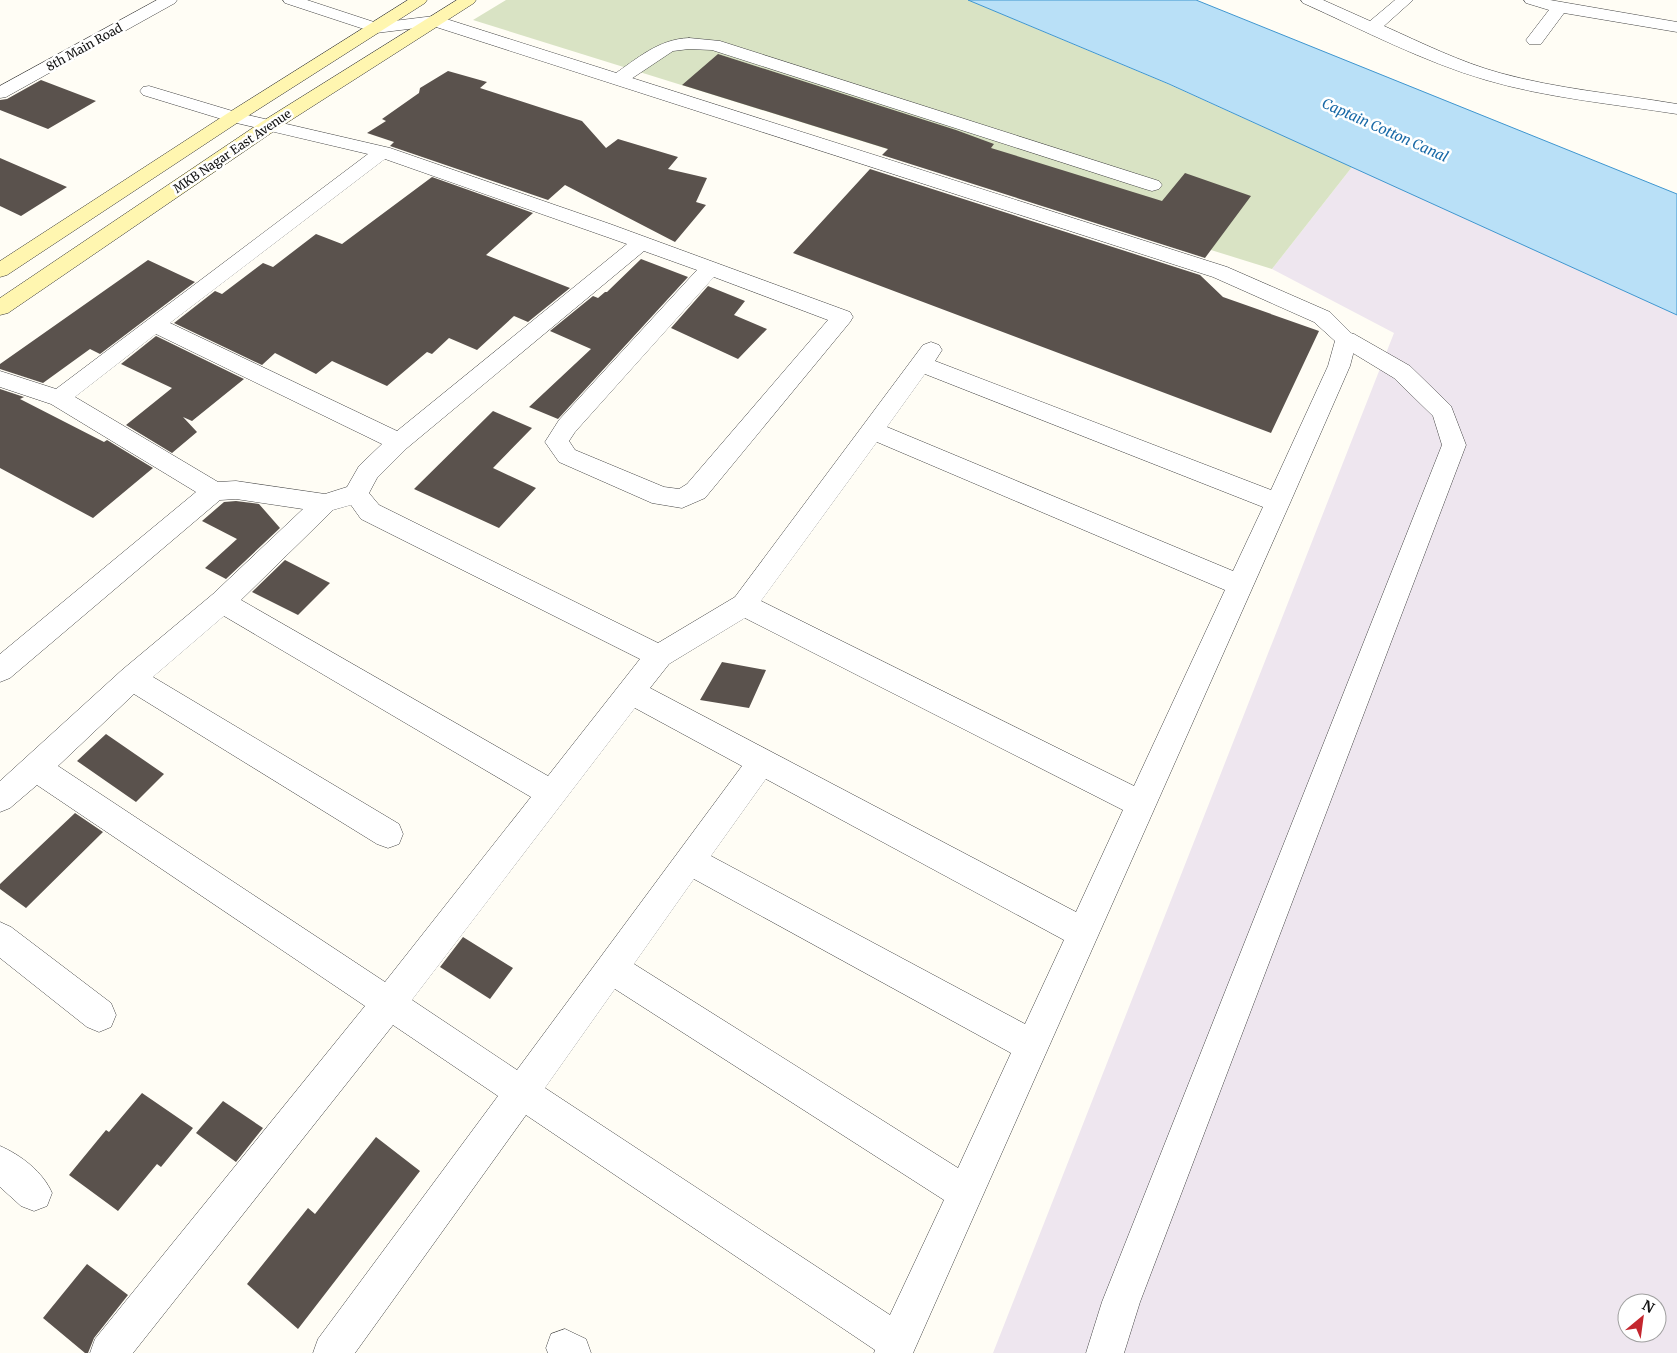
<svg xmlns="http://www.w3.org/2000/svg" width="1677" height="1353" font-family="Merriweather,serif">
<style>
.industrial{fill:#eee6ef;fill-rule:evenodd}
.cemetery{fill:#d9e3c4}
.water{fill:#b9e0f7;stroke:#3f96cf}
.building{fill:#5a524d}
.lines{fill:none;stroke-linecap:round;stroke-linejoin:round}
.service-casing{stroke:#444;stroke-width:1}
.minor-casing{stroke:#444;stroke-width:1}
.secondary-casing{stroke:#333;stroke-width:1}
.service{fill:#fff;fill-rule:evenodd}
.minor{fill:#fff;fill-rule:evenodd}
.secondary{fill:#fff6b0;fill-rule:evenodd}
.labels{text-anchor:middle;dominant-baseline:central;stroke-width:5;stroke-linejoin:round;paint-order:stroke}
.far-street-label{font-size:12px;fill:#111;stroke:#fff}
.far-water-label{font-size:14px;font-style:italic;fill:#1768a6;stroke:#fff}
</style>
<rect width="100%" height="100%" fill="#fffdf5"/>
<!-- industrial -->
<path class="industrial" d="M 1352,167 L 1677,315 L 1677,1353 L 993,1353 L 1394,333 L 1272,269 ZM 1627,1303 L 1657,1303 L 1657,1333 L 1627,1333 Z"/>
<!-- cemetery -->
<path class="cemetery" d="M 506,0 L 968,0 L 1168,84 L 1352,167 L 1272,269 L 473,20 Z"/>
<!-- water -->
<path class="water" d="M 968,0 L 1196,0 L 1677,194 L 1677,315 L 1169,84 Z"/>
<!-- building -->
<path class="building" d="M 718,54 L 956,130 L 994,144 L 991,148 L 1162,201 L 1185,173 L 1251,196 L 1205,258 L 882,155 L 888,149 L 682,85 Z
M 448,71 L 487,82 L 480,88 L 582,121 L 606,148 L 618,139 L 678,157 L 668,169 L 707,178 L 696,202 L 706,205 L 675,242 L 565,185 L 548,200 L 390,146 L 394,142 L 367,133 L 386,121 L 382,119 L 419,93 L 420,88 Z
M 41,80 L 96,101 L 48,129 L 0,110 L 0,100 L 7,99 Z
M 0,158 L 67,187 L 21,216 L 0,206 Z
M 870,169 L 1200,275 L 1223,297 L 1319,331 L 1271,433 L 793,253 Z
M 432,177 L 533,213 L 486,255 L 570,288 L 528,322 L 514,316 L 477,350 L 449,338 L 432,354 L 427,352 L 387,386 L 332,361 L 316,374 L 275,353 L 262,365 L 174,323 L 215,291 L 222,294 L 263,263 L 273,267 L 316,234 L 342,244 Z
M 641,259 L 688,277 L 558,419 L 529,407 L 591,349 L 550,331 L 593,296 L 598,298 L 605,292 L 607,292 Z
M 148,260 L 195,282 L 100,354 L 90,349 L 43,383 L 0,369 L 0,364 Z
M 708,286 L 745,301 L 734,315 L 767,329 L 738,359 L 671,328 Z
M 156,336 L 244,379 L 192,421 L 183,417 L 197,432 L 172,453 L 126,425 L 172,388 L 121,364 Z
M 0,389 L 24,397 L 20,399 L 104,442 L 107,440 L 153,468 L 93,518 L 0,468 Z
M 493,411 L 532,428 L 493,468 L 536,488 L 499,528 L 414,489 Z
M 236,501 L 259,504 L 280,528 L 226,579 L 205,568 L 237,539 L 202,521 L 224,502 Z
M 285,560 L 330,583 L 298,615 L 252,592 Z
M 722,662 L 766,670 L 749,708 L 700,700 Z
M 106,734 L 164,774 L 136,802 L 77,761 Z
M 75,813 L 103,832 L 26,908 L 0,889 L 0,884 Z
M 463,937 L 513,968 L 490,999 L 440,967 Z
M 142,1093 L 193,1128 L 161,1167 L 157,1164 L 118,1211 L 69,1175 L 106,1130 L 109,1132 Z
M 223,1101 L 263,1128 L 236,1162 L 196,1133 Z
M 376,1137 L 420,1171 L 298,1329 L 247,1284 L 308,1208 L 315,1214 Z
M 87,1264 L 128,1295 L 94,1338 L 88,1353 L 85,1353 L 43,1318 Z"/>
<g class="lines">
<!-- service casing -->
<g class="service-casing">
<path id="service" d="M 689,38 L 720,41 L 1159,181 L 1162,185 L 1159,189 L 1152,191 L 1145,189 L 712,50 L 689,49 L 673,51 L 625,83 L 619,84 L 613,83 L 610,79 L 613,75 C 637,59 658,39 689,38 Z
M 1346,332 L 1354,334 L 1410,366 L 1451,406 L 1466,445 L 1140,1302 L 1124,1353 L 1086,1353 L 1102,1302 L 1442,445 L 1433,416 L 1394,378 L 1338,344 L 1335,339 L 1338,334 Z"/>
</g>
<!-- minor casing -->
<g class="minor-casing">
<path id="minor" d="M 157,0 L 177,0 L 175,3 L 6,97 L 0,98 L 0,86 Z
M 283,0 L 307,0 L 377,23 L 434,16 L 440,17 L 1227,267 L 1330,312 L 1357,339 L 1350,366 L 1290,503 L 913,1353 L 874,1353 L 875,1350 L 526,1115 L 355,1353 L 313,1353 L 318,1339 L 498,1096 L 393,1025 L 133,1353 L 90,1353 L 95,1339 L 365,1006 L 37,785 L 10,808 L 0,812 L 0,781 L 122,670 L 213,594 L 303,509 L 236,499 L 220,500 L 10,678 L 0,682 L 0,654 L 196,492 L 51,404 L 0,387 L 0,371 L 56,389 L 368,154 L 228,121 L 143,95 L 140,91 L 143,87 L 149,86 L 239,113 L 390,148 L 610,224 L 850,312 L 853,317 L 850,322 L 705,498 L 682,508 L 652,503 L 559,462 L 545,442 L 559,420 L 697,270 L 644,251 L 407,448 L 377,478 L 369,493 L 379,505 L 658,643 L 735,597 L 923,345 L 931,342 L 939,345 L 942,350 L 935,361 L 1271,490 L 1328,366 L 1335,341 L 1314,322 L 1213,277 L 433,26 L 376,33 L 285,3 ZM 385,159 L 627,244 L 397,431 L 170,323 ZM 714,277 L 828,320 L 687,484 L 679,489 L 664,487 L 575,450 L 569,441 L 575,432 ZM 156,334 L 382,444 L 359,466 L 347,487 L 325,494 L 236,481 L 218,482 L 75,397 ZM 925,374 L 1263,507 L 1233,571 L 887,427 ZM 877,442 L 1225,590 L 1134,786 L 761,601 ZM 351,505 L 361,519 L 640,659 L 548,776 L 241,600 L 333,510 ZM 224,616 L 531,797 L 385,982 L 58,766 L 134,694 L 377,844 L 388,848 L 399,844 L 403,834 L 399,824 L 153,677 ZM 745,618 L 1123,810 L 1076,912 L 650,688 L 669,664 ZM 635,708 L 742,766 L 517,1070 L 412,1000 ZM 766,779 L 1064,940 L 1025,1024 L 711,856 ZM 694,879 L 1011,1053 L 958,1168 L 634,964 ZM 615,989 L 944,1200 L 890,1315 L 545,1088 Z
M 1301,0 L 1323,0 L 1370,21 L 1395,0 L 1413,0 L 1384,26 C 1422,43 1460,62 1500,73 C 1558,89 1618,94 1677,104 L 1677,114 C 1614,104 1547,98 1486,80 C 1424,62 1363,30 1303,3 Z
M 1524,0 L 1550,0 L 1677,22 L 1677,32 L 1564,13 L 1541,44 L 1529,44 L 1526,40 L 1549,10 L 1526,3 Z
M 0,922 L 11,927 L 111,1003 L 116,1015 L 111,1027 L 99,1032 L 87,1027 L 0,958 Z
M 0,1146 C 21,1155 43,1172 52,1193 L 47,1206 L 34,1211 L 21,1206 L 0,1187 Z
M 565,1329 L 586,1339 L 591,1353 L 548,1353 L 546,1348 L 551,1334 Z"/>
</g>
<!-- secondary casing -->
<g class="secondary-casing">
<path id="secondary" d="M 408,0 L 427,0 L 425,3 L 240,121 L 7,275 L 0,277 L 0,261 L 228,113 Z
M 457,0 L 476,0 L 474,3 L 277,129 L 8,313 L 0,315 L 0,298 L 263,121 Z"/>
</g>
<!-- service -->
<use href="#service" class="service"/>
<!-- minor -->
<use href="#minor" class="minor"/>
<!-- secondary -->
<use href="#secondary" class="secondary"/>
</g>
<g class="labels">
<!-- far-street labels -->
<g class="far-street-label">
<text transform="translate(84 47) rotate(-29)">8th Main Road</text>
<text transform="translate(232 151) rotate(-34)">MKB Nagar East Avenue</text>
</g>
<!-- far-water labels -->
<g class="far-water-label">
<text transform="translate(1385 130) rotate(24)">Captain Cotton Canal</text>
</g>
</g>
<!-- north arrow -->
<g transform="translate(1642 1318) rotate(29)"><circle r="24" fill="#ffffff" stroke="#a0a0a0"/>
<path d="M0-4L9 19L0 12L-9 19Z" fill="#c4262e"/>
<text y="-8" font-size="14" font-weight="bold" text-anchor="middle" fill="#111111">N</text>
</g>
</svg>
